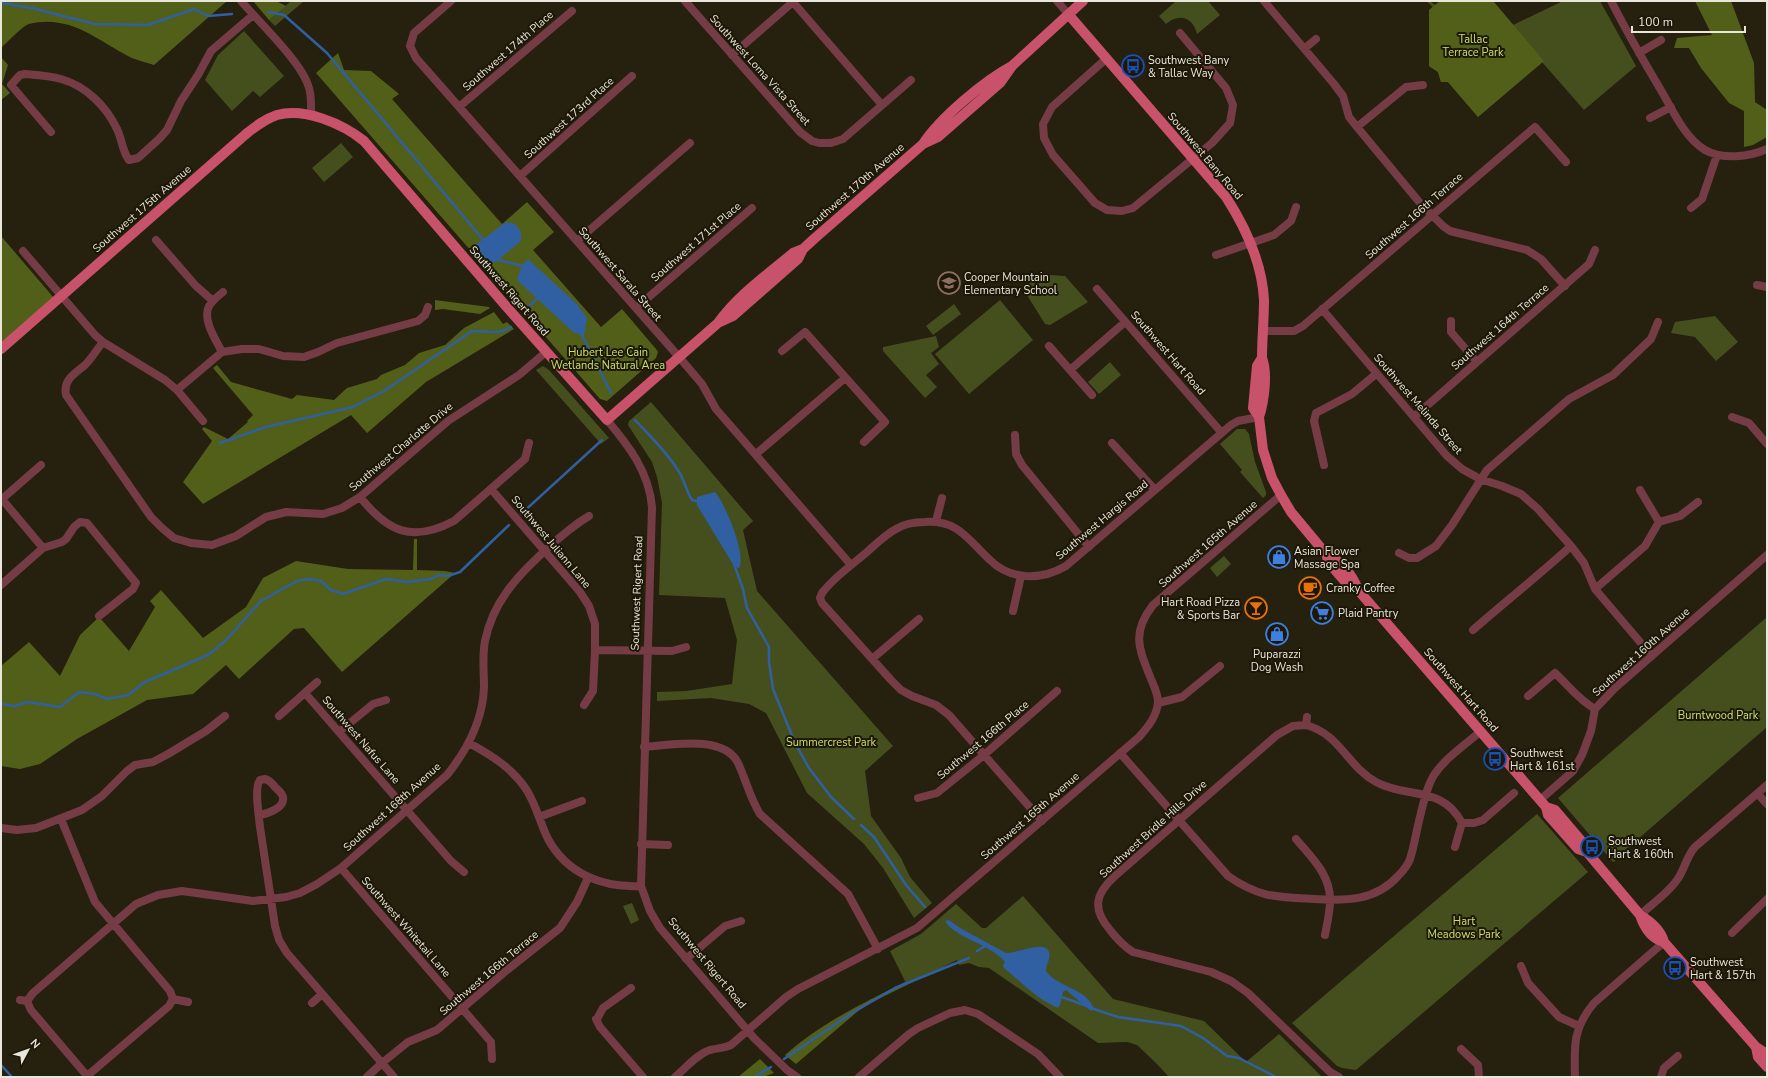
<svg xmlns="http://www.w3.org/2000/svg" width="1768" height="1078" font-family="'Nunito Sans',sans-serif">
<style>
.green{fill:#454f1e}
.forest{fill:#525f19}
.water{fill:#3060a1}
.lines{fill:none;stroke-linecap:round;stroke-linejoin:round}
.stream{stroke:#3060a1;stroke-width:2.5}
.minor{stroke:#753c46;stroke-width:8}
.major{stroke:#c75269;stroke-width:10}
.labels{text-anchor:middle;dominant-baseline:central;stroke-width:4;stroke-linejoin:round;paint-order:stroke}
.park-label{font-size:11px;fill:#c9e16b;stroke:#1c1706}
.street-label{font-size:11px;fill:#e9e6db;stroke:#1c1706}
.poi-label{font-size:11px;fill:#e9e6db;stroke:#1c1706;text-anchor:start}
</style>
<rect width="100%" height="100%" fill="#26200f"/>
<!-- green -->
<path class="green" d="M 291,1 L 304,1 L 275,26 L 269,20 Z
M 1176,1 L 1208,1 L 1220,15 L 1197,34 C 1194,18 1179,12 1166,24 L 1159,16 Z
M 1426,1 L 1430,1 L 1435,5 L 1440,1 L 1493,1 L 1513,25 L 1563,1 L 1600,1 L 1636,66 L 1584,110 L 1542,62 L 1478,117 L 1448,82 L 1441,82 L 1438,72 L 1429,66 L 1429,10 L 1433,7 Z
M 244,31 L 284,76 L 260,97 L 253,91 L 232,111 L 205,80 L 218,55 Z
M 341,143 L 353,157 L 324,182 L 312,168 Z
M 1051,275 L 1065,276 L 1088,302 L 1050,325 L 1045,324 L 1022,287 L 1041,276 Z
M 1000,300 L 1033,340 L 969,394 L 935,354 Z
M 954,304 L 961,314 L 933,335 L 926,326 Z
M 1715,316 L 1738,342 L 1716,361 L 1695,337 L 1671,333 L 1675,322 Z
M 936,336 L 939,347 L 931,353 L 939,364 L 926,375 L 937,387 L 925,398 L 883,351 L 883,347 Z
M 1110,362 L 1121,375 L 1099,394 L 1088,382 Z
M 543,366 L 549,370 L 609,438 L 601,444 L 536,370 Z
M 651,402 L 753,521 L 743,530 L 757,591 L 893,746 L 865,771 L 871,816 L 901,858 L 910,877 L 932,903 L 914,918 L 883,868 L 864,844 L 807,793 L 766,713 L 749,704 L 711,698 L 657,701 L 657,692 L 686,691 L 732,684 L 737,640 L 725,598 L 659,595 L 662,503 L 657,477 L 652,462 L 628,425 L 629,421 Z
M 1237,429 L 1245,429 L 1249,434 L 1255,462 L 1266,492 L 1266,495 L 1263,498 L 1240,472 L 1242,470 L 1220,444 Z
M 1224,556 L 1231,564 L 1217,577 L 1210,568 Z
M 1767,617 L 1767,727 L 1615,859 L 1616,860 L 1613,862 L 1558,798 Z
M 1537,814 L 1588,872 L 1356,1070 L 1342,1068 L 1337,1066 L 1292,1023 Z
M 1023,896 L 1113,999 L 1204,1021 L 1246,1062 L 1279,1034 L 1322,1077 L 1169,1077 L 1157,1064 L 1137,1045 L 1127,1042 L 1098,1043 L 989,968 L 979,967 L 969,963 L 959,965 L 957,960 L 907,985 L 890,951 L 921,934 L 956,904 L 982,928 L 986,928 Z
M 632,903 L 639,920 L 631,924 L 623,906 Z"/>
<!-- forest -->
<path class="forest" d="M 1,1 L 227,1 L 154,65 C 146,62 135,60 128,56 C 96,39 69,14 29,24 C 22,26 7,43 1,48 Z
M 253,1 L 276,1 L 286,6 L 269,20 Z
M 1440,1 L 1493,1 L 1544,61 L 1478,117 L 1448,82 L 1441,82 L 1438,72 L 1429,66 L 1429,10 Z
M 1695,1 L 1731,1 L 1754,63 L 1755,102 L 1767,110 L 1767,137 L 1753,145 L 1744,147 L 1744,111 L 1729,103 L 1701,68 L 1689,48 L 1674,48 L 1677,38 L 1712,35 Z
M 338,53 L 344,70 L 371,71 L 399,94 L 392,99 L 502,224 L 527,202 L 554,232 L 533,250 L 601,327 L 622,309 L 656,349 L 658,352 L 656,358 L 607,401 L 600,399 L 316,73 Z
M 1,57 L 8,65 L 2,84 L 10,93 L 1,100 Z
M 1,236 L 54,298 L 1,344 Z
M 435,300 L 489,307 L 490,308 L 480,314 L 443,309 L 435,310 Z
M 494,312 L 503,324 L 507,322 L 514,329 L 426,382 L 367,433 L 351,415 L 203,504 L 183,482 L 212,441 L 202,429 L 204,427 L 228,439 L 248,422 L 247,421 L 253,415 L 213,368 L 217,365 L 231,382 L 292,399 L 297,395 L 334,400 L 347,388 L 377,379 L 381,375 L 405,365 L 419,353 L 445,345 L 464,328 Z
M 414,539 L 417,539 L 417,570 L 445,571 L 455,573 L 342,672 L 304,628 L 294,629 L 239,679 L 226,665 L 193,694 L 147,700 L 77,739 L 40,764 L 20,769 L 1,766 L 1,666 L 29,642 L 60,676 L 80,635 L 99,617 L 129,651 L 155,607 L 150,601 L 161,590 L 203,638 L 246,607 L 263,578 L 296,561 L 348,569 L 413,570 Z
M 905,982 L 907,985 L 864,1006 L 796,1064 L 785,1055 C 821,1023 863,1003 905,982 Z
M 760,1059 L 774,1073 L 763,1077 L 738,1077 Z"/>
<!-- water -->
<path class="water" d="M 506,222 L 515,224 L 521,232 L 521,241 L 498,260 L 486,266 C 479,263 473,255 473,247 Z
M 528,259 L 577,304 L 587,318 L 584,336 L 573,332 L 517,280 L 522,265 Z
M 715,492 C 725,503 747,556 739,568 L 734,566 L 697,505 L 697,497 Z
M 949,920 L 960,928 L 1006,953 C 1016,954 1045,939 1049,952 C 1051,959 1046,964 1046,971 C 1058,988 1087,988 1094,1009 L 1091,1011 L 1066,990 L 1063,992 L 1060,1005 L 1058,1008 C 1038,1000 1021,982 1004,968 L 1003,965 L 1005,962 C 991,944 955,938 945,921 Z"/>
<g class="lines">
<!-- stream -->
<path class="stream" d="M 1,3 L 32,8 L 95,24 L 148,25 L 194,9 L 208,16 L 232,14
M 268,12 L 284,15 L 327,53 L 485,242
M 496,258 L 498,260 L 523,266
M 524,312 L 539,296
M 582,335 L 611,393
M 635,420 C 650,436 668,453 679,472 C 685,481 686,491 692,500 L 701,502
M 220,443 L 266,427 L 353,407 L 384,391 L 472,331 C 488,330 497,336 511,327
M 521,514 L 602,440
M 734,564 L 743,589 L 747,608 L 769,647 L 769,662 L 773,689 L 795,743 L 809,768 L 831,797 L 854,819
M 1,704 L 15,706 L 28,702 L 60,707 L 79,692 L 95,694 L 107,699 L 128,695 L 145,682 L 208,655 L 225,641 L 261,601 L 297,581 L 310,579 L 321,581 L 331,590 L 343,594 L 386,579 L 407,582 L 431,579 L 439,575 L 448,576 L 460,572 L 509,525
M 861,825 L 874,837 L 906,885 L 925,907
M 977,951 L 987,945
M 1059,996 L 1087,1006
M 1091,1008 L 1118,1017 L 1181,1026 L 1203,1038 L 1227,1056 L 1239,1058 L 1276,1077
M 784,1059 L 852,1013 L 895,988 L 969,958
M 1,1065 L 12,1077
M 754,1077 L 771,1067"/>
<!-- minor -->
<path class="minor" d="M 241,1 C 259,22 300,61 308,85 C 312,94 311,106 311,116
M 451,1 L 414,33 L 410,46 L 416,58 L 679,357 L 702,384 L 716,409 L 851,565
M 685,1 L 800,132 L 812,141 L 819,143 L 831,143 L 843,139 L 911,80
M 792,1 L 882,105
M 1057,1 L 1069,15
M 1264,1 L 1334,84 L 1343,96 L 1349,117 L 1357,127 L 1420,203 L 1443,226 L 1450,231 L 1527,250 L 1541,259 L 1565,286
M 1611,1 C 1627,32 1644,62 1662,92 C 1673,111 1685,138 1705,150 C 1723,160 1749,157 1767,149
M 1305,48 L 1316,39
M 1639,53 L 1661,40
M 732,55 L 794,1
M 1107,58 L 1052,107 L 1043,124 L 1044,138 L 1053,155 L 1095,203 L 1107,210 L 1122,211 L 1133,208 L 1212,143 L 1230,123 L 1233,105 L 1226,88 L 1180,33
M 459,107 L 572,11
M 1650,118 L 1671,107
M 1357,127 L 1406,87 L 1423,85
M 51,132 L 11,85 L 20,75 L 25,74 C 36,75 50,76 61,79 C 86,86 106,106 117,129 C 122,139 122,151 129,160 L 138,158 L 159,139 L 167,130 L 181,101 L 198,75 L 211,51 L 253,15
M 520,176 L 632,76
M 1691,208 L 1702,199 L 1717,155
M 156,240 L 196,286 L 213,301
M 577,241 L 690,143
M 23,251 L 95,335 L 103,342 L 165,380 L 177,390 L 203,421
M 1216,255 L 1274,235 L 1291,221 L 1296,207
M 1757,285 L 1767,287
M 1097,289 L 1221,432
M 636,308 L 752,208
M 1322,309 L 1447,456 L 1462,469 L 1480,479 L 1502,486 L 1521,494 L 1538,509 L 1571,546 L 1584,563 L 1595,589 L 1652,656
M 1451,321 L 1451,332 L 1477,362
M 1263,331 L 1294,331 L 1303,326 L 1535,127 L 1566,162
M 103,342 C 97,349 92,358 85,365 C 75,374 63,379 66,395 L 151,517 L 162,528 L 174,538 L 191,543 L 212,545 L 236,536 L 266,517 L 286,512 L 323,514 L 342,508 L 360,497 L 448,421 L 519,375 L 546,352
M 1049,346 L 1092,395
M 782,351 L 805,332 L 885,422 L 864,442
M 222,352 C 216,340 202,320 209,306 C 212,301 218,296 223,292
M 1070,370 L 1125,322
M 177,390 L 222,352 L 242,349 L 259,349 L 283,356 L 304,357 L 318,352 L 337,343 L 418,321 L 425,315 L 428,307
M 1414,417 L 1589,264 L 1595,250
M 1732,417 L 1749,423 L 1767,444
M 607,420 C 629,446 649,472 652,507 L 641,886 L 650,911 L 660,928 L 754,1038 L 787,1070 L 797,1077
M 1015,435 L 1016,454 L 1022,465 L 1089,547
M 1112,443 L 1155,490
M 756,454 L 845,378
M 1324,465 L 1314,421 L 1316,413 L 1352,394 L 1376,374
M 491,489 L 580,592 L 589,606 L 595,624 L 595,650 L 593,691 L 584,705
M 1640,490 L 1659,522
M 360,497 C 388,532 412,543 454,521 L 525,459 L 529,443
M 1,498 L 43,548
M 2,499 L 41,465
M 936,521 L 942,498
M 1659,522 L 1680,516 L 1698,502
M 1399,553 L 1409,558 L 1417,558 L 1436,546 L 1452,525 L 1487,470 L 1569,399 L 1613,375 L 1651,339 L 1658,322
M 1,585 L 43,548 L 62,542 L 66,539 L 74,527 L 80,522 L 87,523 L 136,583 L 133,589 L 99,616
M 1595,589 L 1645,546 L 1659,522
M 1013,611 L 1021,576
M 1473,630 C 1505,602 1539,575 1571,546
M 595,650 L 672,651 L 686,647
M 872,659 L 919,619
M 305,693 L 451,861 L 464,872
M 1528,696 L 1555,673 C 1569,686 1578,699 1595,709
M 1158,703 L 1182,697 L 1220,666
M 279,716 L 317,682
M 1307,717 L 1306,725 C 1340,734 1348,767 1376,782 C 1407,799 1442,785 1462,823 L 1474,823 L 1483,820 L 1514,793
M 1306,725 L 1293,726 L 1277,735 L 1115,876 C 1095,894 1092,909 1110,930 C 1117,939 1123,946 1133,952 L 1211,972 L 1231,981 L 1248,993 L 1330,1072 L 1339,1077
M 339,732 L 373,704 L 386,700
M 469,743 C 491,755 512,768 526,789 C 536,804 540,823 548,839 C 567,874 603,888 641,886
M 644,747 C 670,745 724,734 738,763 C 746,780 750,798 760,814 L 848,894 L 878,949
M 1120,753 L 1228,876 C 1260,898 1277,897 1314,899 C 1345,901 1376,901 1398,876 C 1402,872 1408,865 1410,859 C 1414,847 1416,833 1419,821 C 1423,805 1426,788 1434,775 C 1446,757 1465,745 1481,731
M 1758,794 L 1767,804
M 918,798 L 937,793 L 984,755 L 1057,691
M 1540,800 L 1573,771 L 1582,755 L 1591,731 L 1595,709 L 1615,688 L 1767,555
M 259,815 C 267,814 285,808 283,797 C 282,793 278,790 275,787 C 272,783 269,780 265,779 L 260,780 C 254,787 259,817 260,827 L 275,926 L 279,940 L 287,953 L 394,1077
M 539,817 L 582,801
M 61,819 L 95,902 L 170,991 L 173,999
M 1042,821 L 949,715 L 936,705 L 912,696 L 901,690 L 891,680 L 822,603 L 820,598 L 822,593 C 834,577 852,565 867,552 C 876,544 885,535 896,529 C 904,524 915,522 925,522 C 959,520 968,540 990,560 C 1011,581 1042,580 1066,566 L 1231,425 L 1238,421 L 1259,417
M 1,828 L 17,830 L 36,828 L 82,810 L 102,796 L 127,771 L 135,765 L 153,762 L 168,754 L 206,731 L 225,716
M 1296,839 C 1311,857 1331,875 1330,901 C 1330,912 1327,924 1325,935
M 641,844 L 668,845
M 1455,847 L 1462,823
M 341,868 L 491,1042 L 492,1059
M 1640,915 C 1652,904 1668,893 1677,880 C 1685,869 1686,857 1695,847 L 1767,785
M 1732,933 L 1767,899
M 686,959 L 725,926 L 741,921
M 1521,966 L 1528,983 L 1559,1017 L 1579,1026
M 20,1000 L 27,1001 L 33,993 L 136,904 L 158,895 L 182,891 L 253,901 L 286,897 L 300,893 L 317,884 L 341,868 L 447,775 C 467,750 483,720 484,687 C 484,672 482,656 485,641 C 493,601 519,574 548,548 C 561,536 574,525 589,516
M 27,1001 L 31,1010 L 88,1077
M 312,1003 L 322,994
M 596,1019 L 600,1027 L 643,1077
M 597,1019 L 603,1008 L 631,988
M 1461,1049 L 1478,1065 L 1479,1077
M 87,1076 L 169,1006 L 173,999 L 188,1002
M 367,1077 L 382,1063 L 408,1042 L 437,1030 L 507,970 L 560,928 L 577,902 L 588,878
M 675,1077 C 685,1069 697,1054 710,1050 C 718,1048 724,1048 731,1045 L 786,997 L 798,989 L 917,928 L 1139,737 C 1148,727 1157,716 1158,702 C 1158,694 1154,686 1151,679 C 1139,649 1131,633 1153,605 L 1281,495
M 859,1077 L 909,1034 L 918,1028 L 950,1013 L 965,1010 L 978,1014 L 1038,1054 L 1060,1077
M 1575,1077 C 1574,1046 1573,1028 1594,1003 L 1664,942
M 1661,1077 L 1664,1068 L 1678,1056"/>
<!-- major -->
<path class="major" d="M 1069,15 L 1226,197 C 1246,228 1262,262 1264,300 C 1264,319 1262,339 1262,358 C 1268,373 1264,402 1259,417
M 923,144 L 938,137 L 1000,83 L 1012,66 L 1083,1
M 720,322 L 733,316 L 798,259 L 803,249 L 815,238 L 923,144 C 940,118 984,81 1012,66
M 1,349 L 246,134 C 256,126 265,119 277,115 C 304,107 343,124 364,141 L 505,305 L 607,420 L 718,323 C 738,295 767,275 793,253 L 803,249
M 1262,358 L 1257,366 L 1253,408 L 1259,417 L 1263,450 L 1272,478 L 1281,495 L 1291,512 L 1326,554 L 1329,563 L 1348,585 L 1358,590
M 1326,554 C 1340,560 1353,575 1358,590 L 1546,807 L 1548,815 L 1578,849 L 1587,852
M 1546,807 L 1555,810 L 1583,843 L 1587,852 L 1640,915 C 1650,921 1661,930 1664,942 L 1756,1047 L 1767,1054
M 1640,915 C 1644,927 1651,939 1664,942
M 1756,1047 L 1758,1057 L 1767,1067"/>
</g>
<!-- icons -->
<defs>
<g id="bus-ring" transform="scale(1.15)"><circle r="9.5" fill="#1c1706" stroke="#1a4fb4" stroke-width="1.5"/><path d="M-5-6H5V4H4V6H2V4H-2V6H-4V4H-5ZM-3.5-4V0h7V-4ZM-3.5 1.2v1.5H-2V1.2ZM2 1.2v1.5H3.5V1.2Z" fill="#1a4fb4"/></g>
<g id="school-ring" transform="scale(1.15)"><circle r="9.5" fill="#1c1706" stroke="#8d6e63" stroke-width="1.5"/><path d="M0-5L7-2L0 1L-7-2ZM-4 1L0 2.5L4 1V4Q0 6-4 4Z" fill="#8d6e63"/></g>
<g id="shop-ring" transform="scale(1.15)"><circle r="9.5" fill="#1c1706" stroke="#3f7fe0" stroke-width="1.5"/><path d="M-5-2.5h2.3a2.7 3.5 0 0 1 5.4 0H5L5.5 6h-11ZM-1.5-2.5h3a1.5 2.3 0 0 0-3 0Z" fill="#3f7fe0"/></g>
<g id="cafe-ring" transform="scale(1.15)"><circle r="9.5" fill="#1c1706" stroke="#e8710a" stroke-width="1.5"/><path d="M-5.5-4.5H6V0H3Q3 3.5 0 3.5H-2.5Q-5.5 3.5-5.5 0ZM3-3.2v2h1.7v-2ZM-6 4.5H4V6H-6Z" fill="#e8710a"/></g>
<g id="bar-ring" transform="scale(1.15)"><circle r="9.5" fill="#1c1706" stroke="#e8710a" stroke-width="1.5"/><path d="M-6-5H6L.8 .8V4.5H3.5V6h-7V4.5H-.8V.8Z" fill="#e8710a"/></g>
<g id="supermarket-ring" transform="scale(1.15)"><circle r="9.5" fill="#1c1706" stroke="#3f7fe0" stroke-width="1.5"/><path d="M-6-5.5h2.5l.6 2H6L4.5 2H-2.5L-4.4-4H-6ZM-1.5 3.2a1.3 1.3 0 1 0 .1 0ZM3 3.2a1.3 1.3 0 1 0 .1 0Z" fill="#3f7fe0"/></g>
</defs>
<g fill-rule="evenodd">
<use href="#bus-ring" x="1133" y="66"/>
<use href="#school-ring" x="949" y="283"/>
<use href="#shop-ring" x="1279" y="557"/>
<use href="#cafe-ring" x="1310" y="588"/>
<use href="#bar-ring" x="1256" y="608"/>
<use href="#supermarket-ring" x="1322" y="613"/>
<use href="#shop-ring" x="1277" y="634"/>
<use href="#bus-ring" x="1495" y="759"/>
<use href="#bus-ring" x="1592" y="847"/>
<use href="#bus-ring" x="1675" y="968"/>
</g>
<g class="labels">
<!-- park labels -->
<g class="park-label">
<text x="1473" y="39">Tallac<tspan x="1473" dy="13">Terrace Park</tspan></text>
<text x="608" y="352">Hubert Lee Cain<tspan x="608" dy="13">Wetlands Natural Area</tspan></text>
<text x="1718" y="715">Burntwood Park</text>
<text x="831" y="742">Summercrest Park</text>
<text x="1464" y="921">Hart<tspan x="1464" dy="13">Meadows Park</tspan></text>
</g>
<!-- street labels -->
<g class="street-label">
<text transform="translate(508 51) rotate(-41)">Southwest 174th Place</text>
<text transform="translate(760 70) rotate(48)">Southwest Loma Vista Street</text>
<text transform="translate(569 118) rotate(-42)">Southwest 173rd Place</text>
<text transform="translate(1205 156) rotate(50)">Southwest Bany Road</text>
<text transform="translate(855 187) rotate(-41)">Southwest 170th Avenue</text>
<text transform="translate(142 209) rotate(-41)">Southwest 175th Avenue</text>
<text transform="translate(1414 216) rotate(-41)">Southwest 166th Terrace</text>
<text transform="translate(696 242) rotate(-41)">Southwest 171st Place</text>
<text transform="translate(620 274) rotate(49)">Southwest Sarala Street</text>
<text transform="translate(509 291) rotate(49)">Southwest Rigert Road</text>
<text transform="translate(1500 327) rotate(-41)">Southwest 164th Terrace</text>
<text transform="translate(1168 353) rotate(49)">Southwest Hart Road</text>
<text transform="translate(1418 404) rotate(49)">Southwest Melinda Street</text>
<text transform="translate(401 447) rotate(-40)">Southwest Charlotte Drive</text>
<text transform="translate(1102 520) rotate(-40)">Southwest Hargis Road</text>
<text transform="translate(551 542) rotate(50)">Southwest Juliann Lane</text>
<text transform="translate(1208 544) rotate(-41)">Southwest 165th Avenue</text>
<text transform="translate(637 593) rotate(-88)">Southwest Rigert Road</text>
<text transform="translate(1641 652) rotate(-42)">Southwest 160th Avenue</text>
<text transform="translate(1461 690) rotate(49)">Southwest Hart Road</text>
<text transform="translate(361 740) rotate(49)">Southwest Nafus Lane</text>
<text transform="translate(983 740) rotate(-40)">Southwest 166th Place</text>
<text transform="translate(392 807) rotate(-42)">Southwest 168th Avenue</text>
<text transform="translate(1030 816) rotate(-41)">Southwest 165th Avenue</text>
<text transform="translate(1153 829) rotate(-42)">Southwest Bridle Hills Drive</text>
<text transform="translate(406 927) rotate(49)">Southwest Whitetail Lane</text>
<text transform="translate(707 963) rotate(50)">Southwest Rigert Road</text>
<text transform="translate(489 973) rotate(-40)">Southwest 166th Terrace</text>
</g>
<!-- poi labels -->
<g class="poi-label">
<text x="1148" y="60">Southwest Bany<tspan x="1148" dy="13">&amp; Tallac Way</tspan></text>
<text x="964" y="277">Cooper Mountain<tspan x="964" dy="13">Elementary School</tspan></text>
<text x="1294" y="551">Asian Flower<tspan x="1294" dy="13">Massage Spa</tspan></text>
<text x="1326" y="588">Cranky Coffee</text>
<text x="1240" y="602" text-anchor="end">Hart Road Pizza<tspan x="1240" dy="13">&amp; Sports Bar</tspan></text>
<text x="1338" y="613">Plaid Pantry</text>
<text x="1277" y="654" text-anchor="middle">Puparazzi<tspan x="1277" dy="13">Dog Wash</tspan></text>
<text x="1510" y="753">Southwest<tspan x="1510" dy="13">Hart &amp; 161st</tspan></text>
<text x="1608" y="841">Southwest<tspan x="1608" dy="13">Hart &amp; 160th</tspan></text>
<text x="1690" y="962">Southwest<tspan x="1690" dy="13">Hart &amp; 157th</tspan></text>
</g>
</g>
<!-- border -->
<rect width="1768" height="1078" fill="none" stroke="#e9e6db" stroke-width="4"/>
<!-- north arrow -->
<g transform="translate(28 1050) rotate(49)" stroke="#1c1706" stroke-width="3" paint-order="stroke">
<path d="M0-3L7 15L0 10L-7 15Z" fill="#e9e6db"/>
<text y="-6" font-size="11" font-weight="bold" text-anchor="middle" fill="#e9e6db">N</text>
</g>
<!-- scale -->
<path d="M1632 26v6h113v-6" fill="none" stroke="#e9e6db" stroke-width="2"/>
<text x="1638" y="26" font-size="12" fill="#e9e6db" stroke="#1c1706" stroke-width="3" paint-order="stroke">100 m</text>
</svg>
